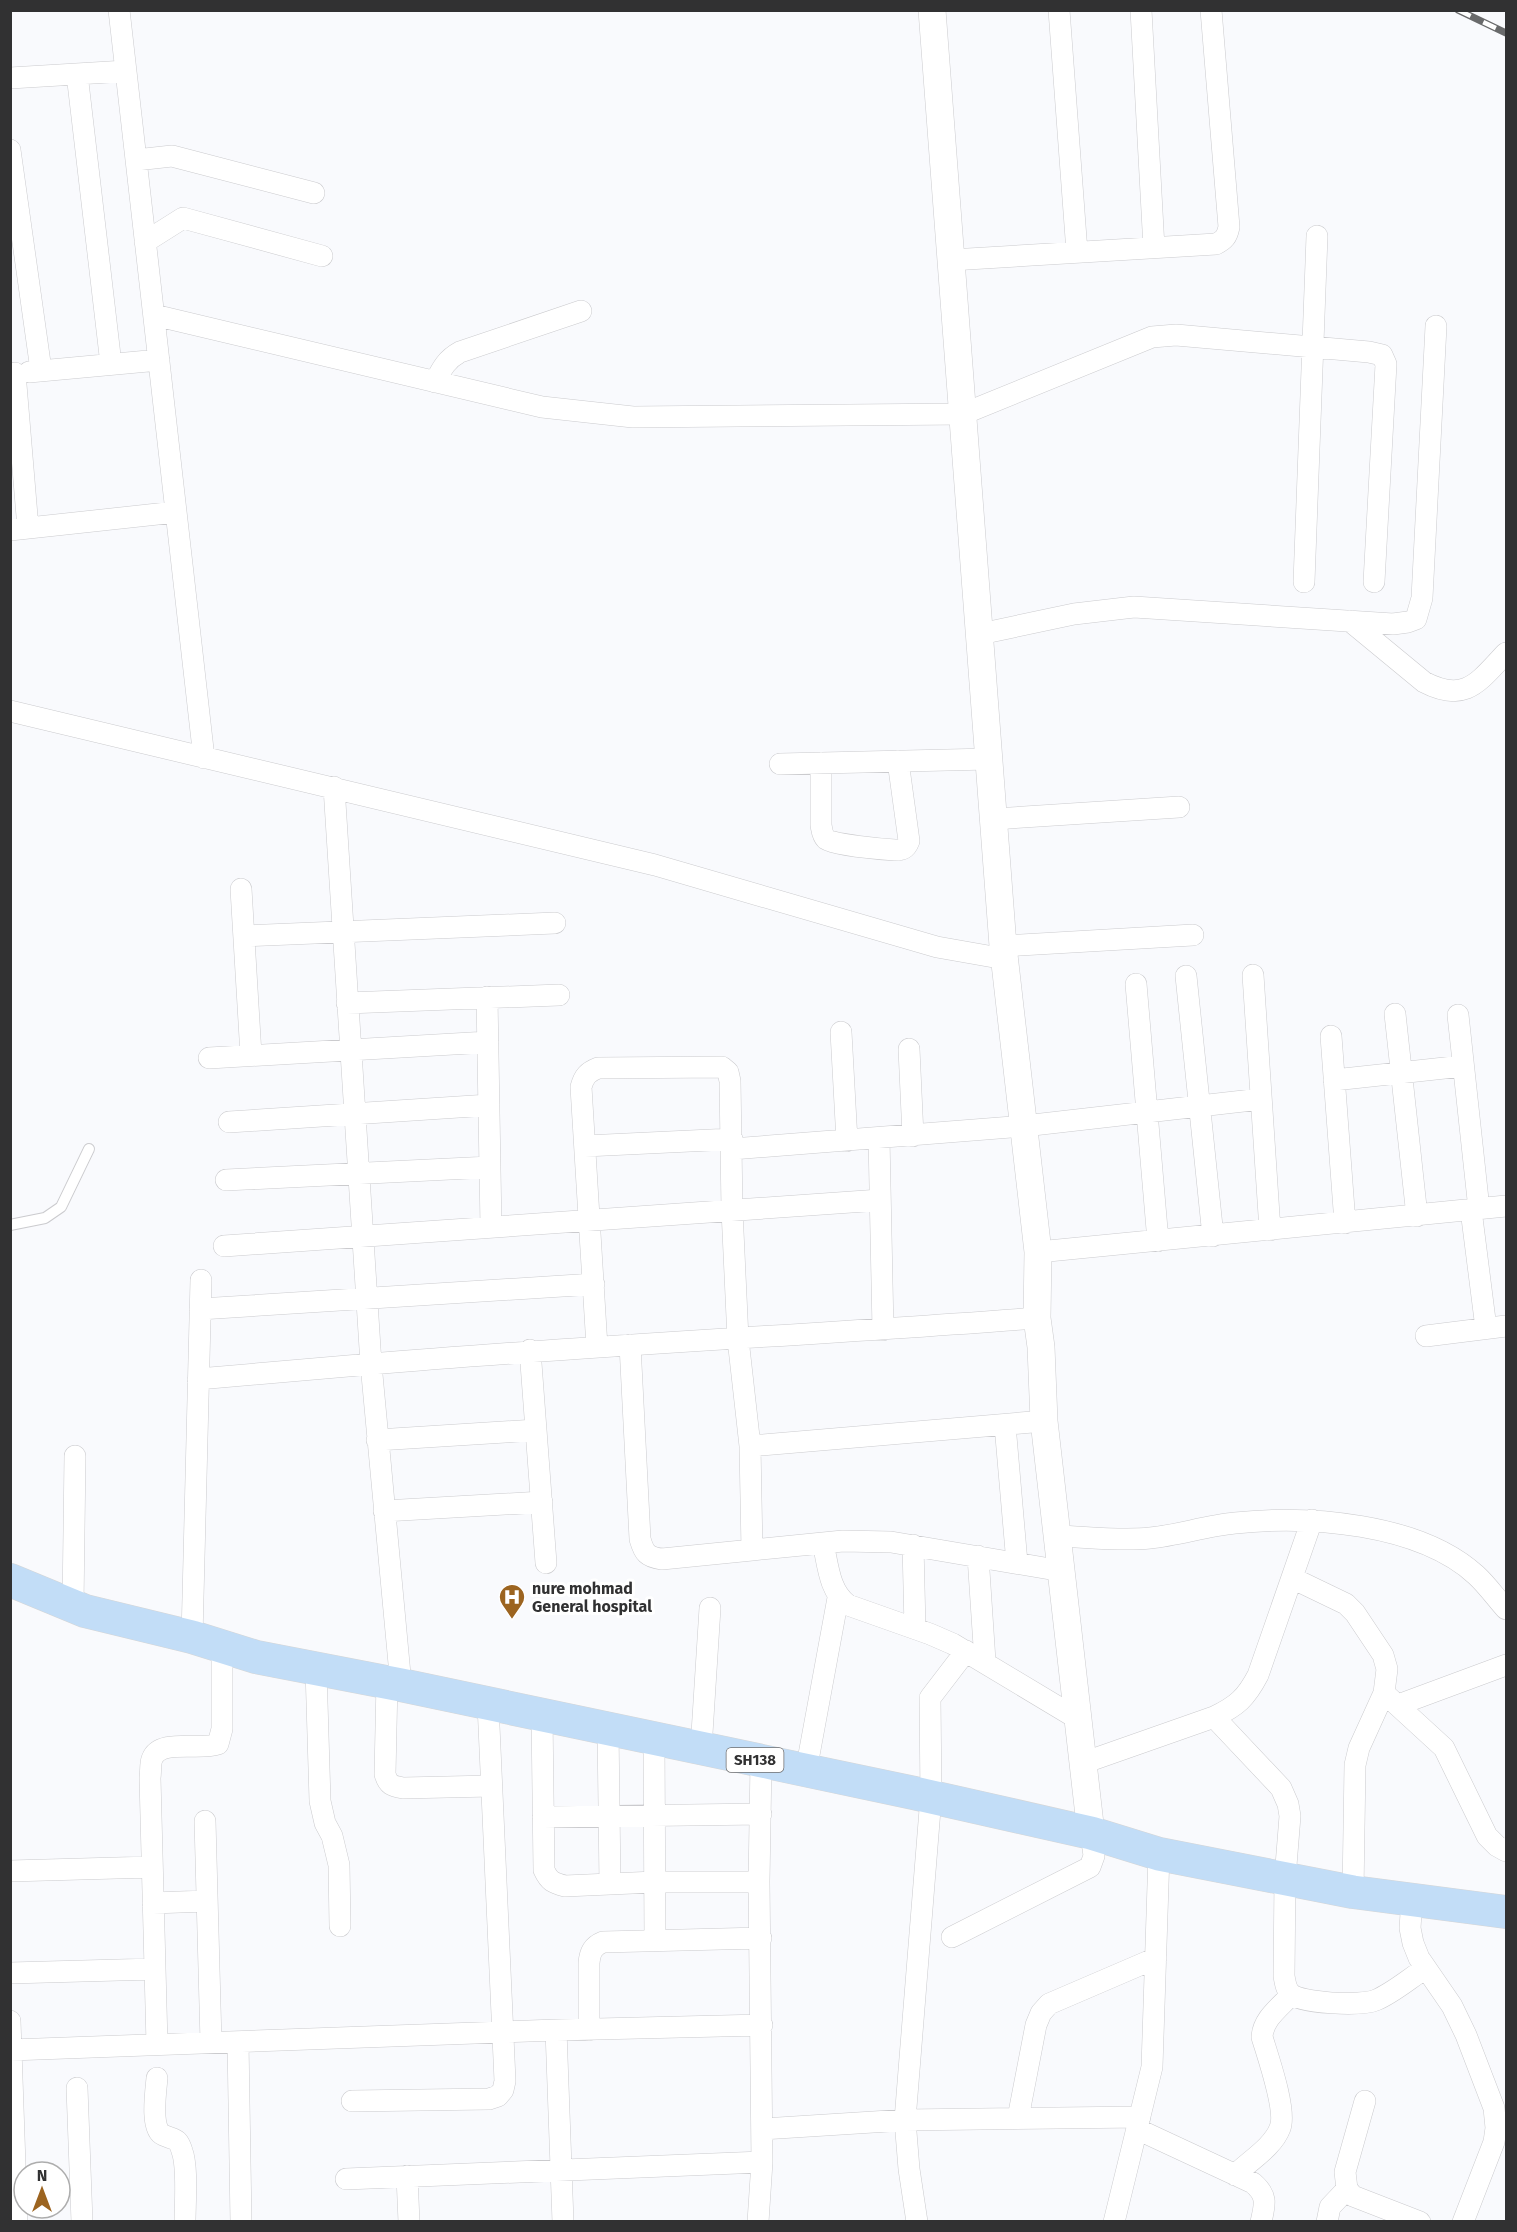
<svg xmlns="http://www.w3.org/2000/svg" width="1517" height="2232" font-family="'Fira Sans',sans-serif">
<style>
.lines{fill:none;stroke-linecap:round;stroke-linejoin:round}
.service-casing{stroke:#cbcbce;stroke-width:12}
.minor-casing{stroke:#cbcbce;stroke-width:22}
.tertiary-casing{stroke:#cbcbce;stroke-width:28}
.primary-casing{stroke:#d6d6d6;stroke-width:34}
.service{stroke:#fff;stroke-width:10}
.minor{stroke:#fff;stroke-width:21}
.tertiary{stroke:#fff;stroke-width:27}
.primary{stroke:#c2ddf7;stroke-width:33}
.rail-casing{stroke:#696a6b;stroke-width:7}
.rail{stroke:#fff;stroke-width:4.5;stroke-dasharray:14;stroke-linecap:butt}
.labels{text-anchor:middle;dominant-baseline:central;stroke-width:6;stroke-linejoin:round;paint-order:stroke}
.shield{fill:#fff;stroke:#6f6f70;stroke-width:1.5}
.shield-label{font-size:15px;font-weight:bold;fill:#313132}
.poi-label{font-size:16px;font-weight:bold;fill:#313132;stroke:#fff;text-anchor:start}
</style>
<rect width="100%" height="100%" fill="#f9fafd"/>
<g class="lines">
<!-- service casing -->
<g class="service-casing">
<path id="service" d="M 10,1225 L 45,1218 L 61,1207 L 89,1149"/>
</g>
<!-- minor casing -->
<g class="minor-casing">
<path id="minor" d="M 119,10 L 204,758
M 1059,10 L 1077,252
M 1141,10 L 1154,248
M 77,74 L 111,364
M 10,78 L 126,71
M 10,150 L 41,370
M 136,160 L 172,156 L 314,193
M 145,242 L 183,218 L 322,256
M 951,260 L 1216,244 C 1224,240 1227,237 1229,227 L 1211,10
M 154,315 L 542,407 L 633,417 L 963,414 L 1152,337 L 1176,335 L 1369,352 L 1382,355 L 1386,364 L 1374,582
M 29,372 L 159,360
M 15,373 L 28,528
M 435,382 C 442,368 447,359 460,352 L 581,311
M 10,530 L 176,512
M 1304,582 L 1317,236
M 1350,621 L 1424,682 C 1466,704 1479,681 1506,653
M 980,634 L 1074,614 L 1134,607 L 1393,624 L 1408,622 L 1416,619 L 1422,598 L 1436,326
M 10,711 L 655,865 L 937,947 L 1005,959
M 821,763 L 821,825 C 822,830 822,835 826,839 C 835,845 881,849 895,850 C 902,850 906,849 909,841 L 898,761
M 780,764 L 989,759
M 994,819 L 1179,807
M 241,889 L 251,1055
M 244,936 L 555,923
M 1003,946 L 1193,935
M 1253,975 L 1270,1230
M 1186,976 L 1213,1236
M 1136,984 L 1158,1241
M 487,997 L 491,1227
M 347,1003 L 559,995
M 1395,1014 L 1417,1216
M 1458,1015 L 1479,1209
M 841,1032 L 847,1141
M 1331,1036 L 1345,1223
M 909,1049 L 913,1136
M 209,1058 L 488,1042
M 1334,1080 L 1463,1066
M 229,1122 L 489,1105
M 879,1138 L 883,1330
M 585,1146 L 732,1139
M 732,1149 L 1024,1126 L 1261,1099
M 226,1180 L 490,1167
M 1471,1210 L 1486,1328
M 224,1246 L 880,1200
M 1038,1252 L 1506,1206
M 200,1309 L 594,1284
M 1426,1336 L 1506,1326
M 630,1345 L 640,1539 C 644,1553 647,1557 662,1559 L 752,1550
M 597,1347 L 581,1087 C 584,1076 588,1072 598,1068 L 722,1067 L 728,1072 L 730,1081 L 732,1210 L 738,1339 L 750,1446 L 752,1550 L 843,1541 L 891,1542 L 1062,1571
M 530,1350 L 546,1563
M 198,1379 L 371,1364 L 334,787
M 1005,1425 L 1017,1563
M 377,1440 L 536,1430
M 750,1446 L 1044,1421
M 384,1511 L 542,1502
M 1058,1536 C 1088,1537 1120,1541 1150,1538 C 1178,1535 1206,1526 1235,1523 C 1308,1515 1419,1523 1476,1575 C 1487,1585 1496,1598 1506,1609
M 823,1543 C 828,1565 829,1591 848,1605 L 930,1634 L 953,1644 L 1078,1719
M 913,1545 L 915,1628
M 978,1556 L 985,1661
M 1292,1578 L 1346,1604 L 1355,1613 L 1383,1655 L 1387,1669 L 1384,1693 L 1359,1748 L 1355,1765 L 1353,1892
M 73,1606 L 75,1456
M 192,1637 L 201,1280
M 316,1669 L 320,1801 L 325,1823 L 332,1836 L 339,1865 L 340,1926
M 387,1682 L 385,1774 C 388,1785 392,1786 403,1788 L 491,1786
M 401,1685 L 371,1364 C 593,1345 815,1335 1037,1318
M 1384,1693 L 1444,1748 L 1487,1836 L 1497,1846 L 1506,1851
M 1398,1705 L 1506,1665
M 542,1715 L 544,1870 C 549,1881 553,1883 565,1886 L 655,1882 L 759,1882
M 1214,1717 L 1281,1788 L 1288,1804 L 1290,1816 L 1285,1878 L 1284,1976 C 1285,1982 1286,1989 1290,1993 C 1300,2004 1362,2006 1376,2000 C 1393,1993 1410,1978 1426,1968
M 608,1729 L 610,1884
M 654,1739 L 655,1940
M 701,1749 L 710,1608
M 1083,1763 L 1214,1717 C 1237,1706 1246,1698 1258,1675 L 1312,1520
M 806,1771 L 838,1598
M 543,1817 L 761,1814
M 205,1821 L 211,2042
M 10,1871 L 152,1867
M 1412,1899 L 1410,1928 L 1413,1943 L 1419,1958 L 1452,2006 L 1466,2035 L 1494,2108 L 1496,2128 L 1494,2142 L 1463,2222
M 153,1903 L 207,1901
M 952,1937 L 1090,1867 L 1094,1856 L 1091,1833
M 10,1973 L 155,1969
M 10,2021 L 17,2222
M 556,2030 L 563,2222
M 589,2030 L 589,1963 C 590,1952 593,1946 603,1942 L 761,1938
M 238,2042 L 241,2222
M 157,2044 L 150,1778 C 151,1772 150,1764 152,1759 C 160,1738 200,1751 218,1744 L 222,1729 L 222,1647
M 11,2050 L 556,2030 L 762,2025
M 157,2078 C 156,2090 150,2130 163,2135 C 174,2140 178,2137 182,2151 C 188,2167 185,2203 185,2222
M 77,2088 L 82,2222
M 352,2101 L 489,2099 L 498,2096 L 503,2090 L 505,2081 L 488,1704
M 1365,2101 L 1345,2172 L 1347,2189 L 1353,2196 L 1420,2222
M 1018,2118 L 1036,2025 L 1041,2013 L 1049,2004 L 1156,1958
M 762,2129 L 905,2120 L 1140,2117
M 1137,2129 L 1253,2183 C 1268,2196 1265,2204 1261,2222
M 1235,2175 C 1249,2161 1273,2147 1280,2128 C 1287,2111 1268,2057 1262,2037 C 1263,2019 1279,2008 1291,1995
M 407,2176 L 409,2222
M 346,2179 L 762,2162
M 758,2222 L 762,2162 L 759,1882 L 761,1762
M 917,2222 L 909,2169 L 905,2120 L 931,1797 L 930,1698 L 966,1651
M 1114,2222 L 1152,2067 L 1159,1854
M 1327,2222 L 1330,2207 L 1347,2189"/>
</g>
<!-- tertiary casing -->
<g class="tertiary-casing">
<path id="tertiary" d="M 932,10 L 1003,946 L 1038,1252 L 1037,1318 L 1041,1347 L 1044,1421 L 1091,1833"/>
</g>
<!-- primary casing -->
<g class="primary-casing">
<path id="primary" d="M 10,1580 L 85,1611 L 192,1637 L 256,1657 L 401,1685 L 914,1793 L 1091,1833 L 1159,1854 L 1353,1892 L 1506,1912"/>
</g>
<!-- service -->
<use href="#service" class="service"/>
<!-- minor -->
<use href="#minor" class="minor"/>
<!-- tertiary -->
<use href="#tertiary" class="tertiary"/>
<!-- primary -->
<use href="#primary" class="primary"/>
<!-- rail casing -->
<g class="rail-casing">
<path id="rail" d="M 1458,10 L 1506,33"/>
</g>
<!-- rail -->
<use href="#rail" class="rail"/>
</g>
<!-- icons -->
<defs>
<g id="hospital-pin" transform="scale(1.35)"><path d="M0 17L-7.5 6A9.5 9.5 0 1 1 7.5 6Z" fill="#9c6420" stroke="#fff"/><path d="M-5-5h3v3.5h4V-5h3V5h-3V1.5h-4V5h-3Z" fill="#fff"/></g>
</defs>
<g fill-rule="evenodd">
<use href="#hospital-pin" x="512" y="1597"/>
</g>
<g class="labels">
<!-- shield labels -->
<rect class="shield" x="726.5" y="1748" width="57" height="24" rx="4.5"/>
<g class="shield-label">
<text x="755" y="1760">SH138</text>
</g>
<!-- poi labels -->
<g class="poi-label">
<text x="532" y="1588">nure mohmad<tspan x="532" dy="18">General hospital</tspan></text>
</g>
</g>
<!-- border -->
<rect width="1517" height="2232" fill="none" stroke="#313132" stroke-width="24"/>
<!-- north arrow -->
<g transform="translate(42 2190)"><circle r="28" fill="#ffffff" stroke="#adadad" stroke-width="1.5"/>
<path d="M0-4.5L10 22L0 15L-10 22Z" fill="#9c6420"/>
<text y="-9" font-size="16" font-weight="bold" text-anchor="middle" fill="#313132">N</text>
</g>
</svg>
